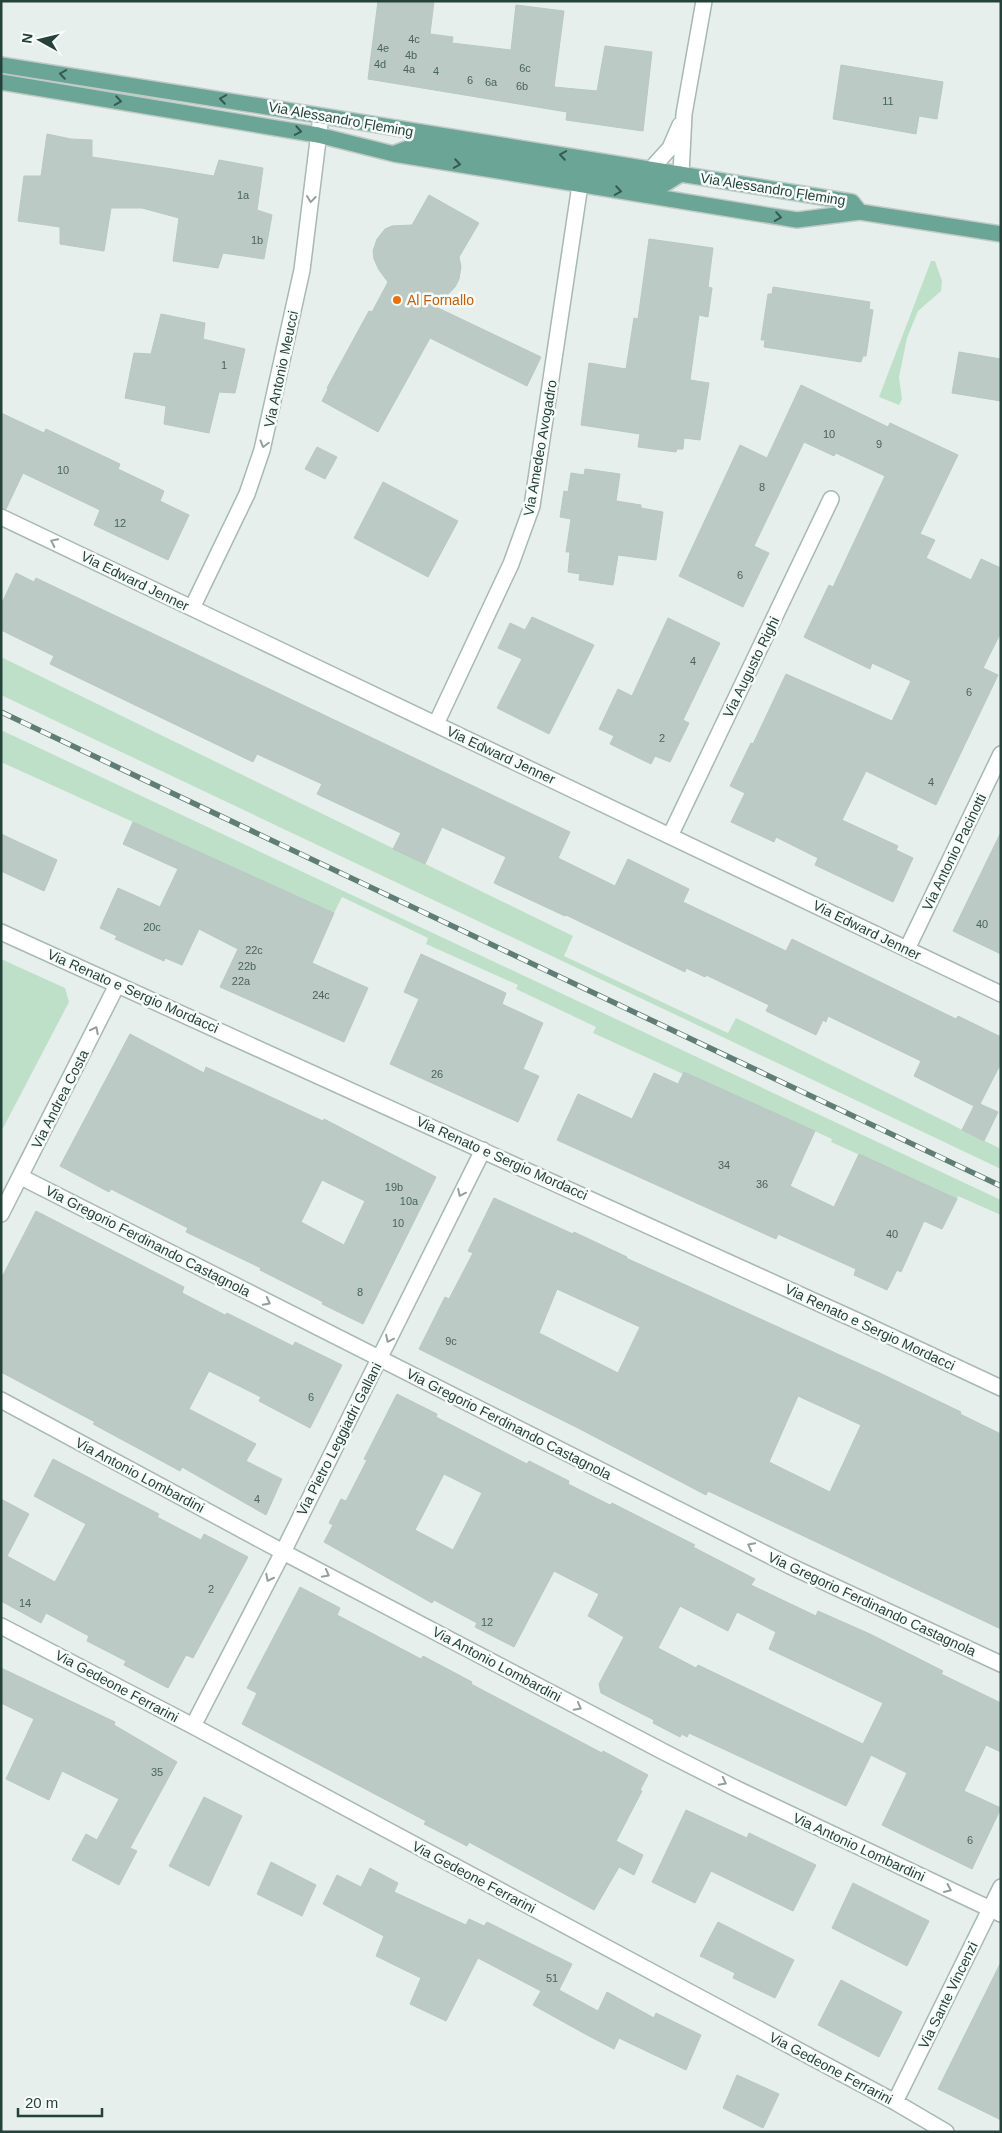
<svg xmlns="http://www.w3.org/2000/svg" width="1002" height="2133" font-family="Helvetica,sans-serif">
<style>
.green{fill:#bfe0c8}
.building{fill:#bbcac4;stroke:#b8c9c2;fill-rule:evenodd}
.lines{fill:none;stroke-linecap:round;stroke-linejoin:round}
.minor-casing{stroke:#a8b8b2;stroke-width:18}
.major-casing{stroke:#c2cac8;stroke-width:18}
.minor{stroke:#fff;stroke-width:15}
.major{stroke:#6aa596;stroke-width:15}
.rail-casing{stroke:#5f7d75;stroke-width:5.5}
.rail{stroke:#f7fbf9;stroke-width:4;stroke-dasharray:11;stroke-linecap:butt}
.oneway{stroke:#365b51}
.oneway2{stroke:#92a09c}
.food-dot{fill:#e8710a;stroke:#f7fbf9;stroke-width:2}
.labels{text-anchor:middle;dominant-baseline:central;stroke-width:5;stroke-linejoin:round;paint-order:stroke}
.number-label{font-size:11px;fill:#4a645c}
.street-label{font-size:14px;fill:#24423a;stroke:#f7fbf9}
.food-label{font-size:14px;fill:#c56008;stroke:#f7fbf9;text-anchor:start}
</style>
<rect width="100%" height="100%" fill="#e6efeb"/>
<!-- green -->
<path class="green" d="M 931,261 L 935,261 L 942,281 L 941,291 L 918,311 L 907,338 L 899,377 L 902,399 L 899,405 L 879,397 Z
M 1,657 L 573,936 L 564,956 L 728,1033 L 736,1018 L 1001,1149 L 1001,1169 L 1,695 Z
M 1,730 L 1001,1200 L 1001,1215 L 958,1196 L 957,1199 L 831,1142 L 832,1139 L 684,1072 L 683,1074 L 593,1033 L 596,1027 L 516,989 L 518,985 L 426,944 L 428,938 L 342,897 L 334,913 L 1,762 Z
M 1,959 L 65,988 L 69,1002 L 1,1132 Z"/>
<!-- building -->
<path class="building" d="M 378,1 L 434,1 L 430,34 L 453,37 L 452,43 L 511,50 L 516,5 L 564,11 L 554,87 L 597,91 L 605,46 L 652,52 L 643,131 L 566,120 L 567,112 L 368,79 Z
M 841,65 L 943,82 L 937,119 L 919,116 L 916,134 L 833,119 Z
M 47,134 L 71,139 L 92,140 L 92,157 L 172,169 L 214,176 L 219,160 L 263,168 L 257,210 L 272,215 L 264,259 L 223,253 L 218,268 L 173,261 L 179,218 L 142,208 L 111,208 L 104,251 L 60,244 L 60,227 L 18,221 L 24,176 L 41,176 Z
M 429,195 L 479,223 L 459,257 L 461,267 L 459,279 L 455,287 L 436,307 L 541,357 L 527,386 L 430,338 L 378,432 L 322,401 L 328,389 L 327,388 L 369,311 L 372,312 L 388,282 L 379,270 L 374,259 L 373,251 L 377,239 L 385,229 L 392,226 L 412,225 Z
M 649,239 L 713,248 L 708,287 L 712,288 L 708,317 L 699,315 L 690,380 L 709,383 L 700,440 L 684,438 L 683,449 L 677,449 L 676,452 L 638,447 L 640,434 L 581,425 L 589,363 L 626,369 L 634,318 L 638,319 Z
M 773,287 L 870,302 L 869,309 L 873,310 L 866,356 L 863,356 L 861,362 L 764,347 L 765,340 L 761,340 L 768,294 L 772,294 Z
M 161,314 L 205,323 L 203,339 L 245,349 L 235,393 L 219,392 L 209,433 L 164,424 L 166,406 L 125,398 L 134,353 L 151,354 Z
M 959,352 L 1001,359 L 1001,401 L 952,393 Z
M 801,385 L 888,427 L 890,423 L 958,455 L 920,534 L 935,540 L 926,558 L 971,580 L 981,559 L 1001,568 L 1001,632 L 983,668 L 998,675 L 936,805 L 866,771 L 842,820 L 898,846 L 896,850 L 913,858 L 893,902 L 815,865 L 818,858 L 776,837 L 774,842 L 731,822 L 745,793 L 730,786 L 751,743 L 753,744 L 786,674 L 892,721 L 911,681 L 872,663 L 870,669 L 804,637 L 829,585 L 833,587 L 885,476 L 836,453 L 834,456 L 804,442 L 754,546 L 769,553 L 743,607 L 679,576 L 740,445 L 767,458 Z
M 1,413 L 44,433 L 46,429 L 120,464 L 118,469 L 164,491 L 160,501 L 189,515 L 168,560 L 94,525 L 100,510 L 23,473 L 6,509 L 1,508 Z
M 317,447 L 337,457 L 325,479 L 305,469 Z
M 585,469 L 620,474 L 616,501 L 641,505 L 641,508 L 663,512 L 656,560 L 618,555 L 613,585 L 579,580 L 580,574 L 568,572 L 570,552 L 566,552 L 571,519 L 560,517 L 564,491 L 568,492 L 571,473 L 584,475 Z
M 383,482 L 458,521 L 428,577 L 354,538 Z
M 16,573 L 34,582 L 36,578 L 570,832 L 558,858 L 615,886 L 628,859 L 689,889 L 683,902 L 786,951 L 792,939 L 956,1019 L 958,1016 L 1001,1037 L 1001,1063 L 980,1104 L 998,1112 L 984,1141 L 962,1130 L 974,1106 L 914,1076 L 921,1061 L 828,1016 L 826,1022 L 823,1020 L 816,1035 L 766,1011 L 769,1005 L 706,975 L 705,977 L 686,968 L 685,972 L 566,915 L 565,916 L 494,883 L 506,857 L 442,827 L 425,864 L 393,849 L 401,833 L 317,794 L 322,784 L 257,754 L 253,762 L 50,664 L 54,656 L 1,630 L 1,605 Z
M 532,617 L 594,645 L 549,734 L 497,708 L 522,659 L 498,648 L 510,623 L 525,630 Z
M 668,618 L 720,643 L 683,720 L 689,723 L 670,762 L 655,756 L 651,764 L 610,744 L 614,736 L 599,729 L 618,689 L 632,696 Z
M 133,822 L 334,913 L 312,963 L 368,988 L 344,1042 L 220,987 L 238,949 L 199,929 L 182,965 L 165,958 L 164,961 L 115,939 L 117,936 L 100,928 L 118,888 L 160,907 L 178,869 L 123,844 Z
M 1001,832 L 1001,954 L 953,931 Z
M 1,834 L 57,860 L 44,891 L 1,871 Z
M 421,954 L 506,993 L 502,1004 L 543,1023 L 523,1069 L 539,1076 L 518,1122 L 390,1064 L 419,999 L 404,992 Z
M 130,1034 L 204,1073 L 206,1067 L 323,1121 L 324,1119 L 436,1177 L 363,1324 L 322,1304 L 323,1302 L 260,1270 L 261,1268 L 186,1232 L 188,1228 L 111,1189 L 109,1192 L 60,1166 ZM 322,1180 L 365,1201 L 344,1245 L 301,1222 Z
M 684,1072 L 815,1131 L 790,1186 L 834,1207 L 859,1154 L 957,1199 L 942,1229 L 924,1221 L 901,1272 L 897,1270 L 887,1290 L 854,1275 L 856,1269 L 778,1234 L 776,1239 L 557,1140 L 578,1094 L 632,1119 L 654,1073 L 678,1084 Z
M 494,1198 L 573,1234 L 574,1232 L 627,1257 L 626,1258 L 884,1375 L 961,1412 L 960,1414 L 1001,1434 L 1001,1629 L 708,1491 L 706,1495 L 578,1428 L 419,1349 L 445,1297 L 449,1299 L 473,1253 L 468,1251 ZM 557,1289 L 640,1327 L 618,1373 L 539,1333 ZM 798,1396 L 861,1425 L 830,1492 L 769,1462 Z
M 36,1211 L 184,1287 L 182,1293 L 225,1315 L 227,1313 L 293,1346 L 295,1342 L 342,1365 L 310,1428 L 259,1401 L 261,1397 L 209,1371 L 189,1409 L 256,1444 L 246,1461 L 282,1479 L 266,1515 L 182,1467 L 180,1471 L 145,1452 L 93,1424 L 95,1422 L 1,1372 L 1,1279 Z
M 397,1394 L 437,1414 L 436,1417 L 527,1464 L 529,1461 L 569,1481 L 568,1484 L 610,1505 L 612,1503 L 695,1545 L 693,1547 L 755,1579 L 751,1585 L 816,1616 L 818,1611 L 870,1634 L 943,1671 L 941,1674 L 1001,1703 L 1001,1752 L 986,1745 L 964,1791 L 1001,1808 L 972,1869 L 882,1825 L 907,1773 L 871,1755 L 846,1806 L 689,1733 L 687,1737 L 682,1734 L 680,1737 L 653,1723 L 654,1720 L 601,1693 L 599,1684 L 624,1637 L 588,1616 L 599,1594 L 554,1571 L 514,1647 L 475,1627 L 477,1623 L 434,1600 L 432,1603 L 324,1542 L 333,1525 L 329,1523 L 341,1499 L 346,1501 L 367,1460 L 364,1459 ZM 444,1474 L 482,1493 L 453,1550 L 415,1530 ZM 680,1606 L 728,1631 L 737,1612 L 776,1632 L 769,1649 L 883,1703 L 863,1744 L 698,1665 L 696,1668 L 658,1648 Z
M 53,1459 L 159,1514 L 157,1517 L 201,1540 L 204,1534 L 248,1557 L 193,1658 L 186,1655 L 168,1688 L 124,1665 L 126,1661 L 87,1641 L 89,1636 L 46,1613 L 41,1623 L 1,1601 L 1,1499 L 29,1514 L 7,1556 L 55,1582 L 86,1524 L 34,1496 Z
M 300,1587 L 340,1608 L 337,1615 L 421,1659 L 423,1656 L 472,1682 L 471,1684 L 602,1753 L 603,1751 L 648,1775 L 640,1790 L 642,1791 L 616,1841 L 643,1855 L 634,1875 L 619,1867 L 594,1910 L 469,1842 L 467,1846 L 424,1824 L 426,1821 L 242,1724 L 257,1693 L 247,1688 Z
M 1,1668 L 115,1722 L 114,1725 L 177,1762 L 130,1848 L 137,1851 L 119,1885 L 72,1860 L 86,1834 L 97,1840 L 119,1799 L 62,1771 L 49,1800 L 6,1779 L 34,1719 L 1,1703 Z
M 204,1797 L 242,1816 L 209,1886 L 169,1866 Z
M 686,1810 L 747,1838 L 749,1833 L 816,1865 L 793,1911 L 711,1871 L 695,1903 L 652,1882 Z
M 271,1862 L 316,1885 L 302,1916 L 257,1894 Z
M 370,1868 L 398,1883 L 394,1892 L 466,1925 L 469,1919 L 484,1926 L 487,1922 L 572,1964 L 559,1990 L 598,2011 L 607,1992 L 654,2018 L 656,2013 L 701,2035 L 686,2070 L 619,2038 L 614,2049 L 587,2035 L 533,2005 L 541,1991 L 478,1958 L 446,2021 L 410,2004 L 421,1978 L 376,1956 L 384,1936 L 323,1904 L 337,1875 L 361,1887 Z
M 853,1883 L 929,1921 L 907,1966 L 832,1928 Z
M 718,1922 L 794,1960 L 775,1998 L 733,1978 L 735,1973 L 700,1956 Z
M 1001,1962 L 1001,2120 L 938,2089 Z
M 841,1980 L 902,2012 L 879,2057 L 818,2025 Z
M 737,2075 L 779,2094 L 763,2128 L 723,2108 Z"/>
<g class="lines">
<!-- minor casing -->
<g class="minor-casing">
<path id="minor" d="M 651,169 L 670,148 L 680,125
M 681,174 L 684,114 L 704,1
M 1,517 L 1001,994
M 192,608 L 247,494 L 262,450 L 302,270 L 321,116
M 436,724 L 511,564 L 532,506 L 580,185
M 670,836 L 831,499
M 1,932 L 860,1322 L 1001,1388
M 907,949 L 1001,754
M 21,1177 L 790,1566 L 1001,1664
M 1,1214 L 117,985
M 1,1400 L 283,1552 L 664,1752 L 735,1788 L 1001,1914
M 1,1626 L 193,1726 L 895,2102 L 946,2132
M 193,1726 L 283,1552 L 483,1150
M 895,2102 L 1001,1887"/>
</g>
<!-- major casing -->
<g class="major-casing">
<path id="major" d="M 1,65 C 285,109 569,156 852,202 L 860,212
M 1,82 L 318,135 L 394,154 L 797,220 L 860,212 L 1001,234
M 395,153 L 414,146 L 665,184 L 681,174"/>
</g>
<!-- minor -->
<use href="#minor" class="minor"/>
<!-- major -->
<use href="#major" class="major"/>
<!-- rail casing -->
<g class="rail-casing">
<path id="rail" d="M 1,712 L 1001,1186"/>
</g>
<!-- rail -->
<use href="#rail" class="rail"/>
</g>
<!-- one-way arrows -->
<defs><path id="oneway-chevron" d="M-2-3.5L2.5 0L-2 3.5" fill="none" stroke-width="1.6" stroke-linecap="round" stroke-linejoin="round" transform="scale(1.25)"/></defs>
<g class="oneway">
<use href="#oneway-chevron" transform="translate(63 74) rotate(-171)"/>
<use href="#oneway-chevron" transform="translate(223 99) rotate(-171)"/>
<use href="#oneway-chevron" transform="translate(118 101) rotate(9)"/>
<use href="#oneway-chevron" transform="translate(298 131) rotate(10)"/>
<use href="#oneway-chevron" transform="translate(563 155) rotate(-171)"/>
<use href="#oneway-chevron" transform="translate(457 164) rotate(9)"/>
<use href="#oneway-chevron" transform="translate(618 191) rotate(9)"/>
<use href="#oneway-chevron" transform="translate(778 217) rotate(9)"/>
</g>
<g class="oneway2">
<use href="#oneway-chevron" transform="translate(311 199) rotate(97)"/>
<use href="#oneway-chevron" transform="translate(264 444) rotate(105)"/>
<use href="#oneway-chevron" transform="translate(54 542) rotate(-154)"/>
<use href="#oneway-chevron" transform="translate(95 1030) rotate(-63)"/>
<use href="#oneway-chevron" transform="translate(461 1193) rotate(116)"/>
<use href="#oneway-chevron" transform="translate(267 1302) rotate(27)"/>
<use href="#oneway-chevron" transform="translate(389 1339) rotate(116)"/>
<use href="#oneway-chevron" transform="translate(751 1546) rotate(-153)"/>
<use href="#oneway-chevron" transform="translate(326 1574) rotate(28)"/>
<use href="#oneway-chevron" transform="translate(269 1578) rotate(117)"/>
<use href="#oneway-chevron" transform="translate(578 1707) rotate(28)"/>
<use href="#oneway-chevron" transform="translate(723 1782) rotate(27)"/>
<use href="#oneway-chevron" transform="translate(948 1889) rotate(25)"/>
</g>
<!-- markers -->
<circle class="food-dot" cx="397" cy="300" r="5"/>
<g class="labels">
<!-- number labels -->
<g class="number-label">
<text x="414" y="39">4c</text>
<text x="383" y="48">4e</text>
<text x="411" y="55">4b</text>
<text x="380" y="64">4d</text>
<text x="525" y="68">6c</text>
<text x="409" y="69">4a</text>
<text x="436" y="71">4</text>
<text x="470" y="80">6</text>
<text x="491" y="82">6a</text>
<text x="522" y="86">6b</text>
<text x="888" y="101">11</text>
<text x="243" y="195">1a</text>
<text x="257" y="240">1b</text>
<text x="224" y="365">1</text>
<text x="829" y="434">10</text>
<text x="879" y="444">9</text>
<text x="63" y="470">10</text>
<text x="762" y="487">8</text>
<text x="120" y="523">12</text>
<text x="740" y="575">6</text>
<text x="693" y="661">4</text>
<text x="969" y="692">6</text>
<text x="662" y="738">2</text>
<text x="931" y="782">4</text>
<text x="982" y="924">40</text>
<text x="152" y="927">20c</text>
<text x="254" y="950">22c</text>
<text x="247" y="966">22b</text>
<text x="241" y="981">22a</text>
<text x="321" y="995">24c</text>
<text x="437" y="1074">26</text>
<text x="724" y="1165">34</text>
<text x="762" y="1184">36</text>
<text x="394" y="1187">19b</text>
<text x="409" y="1201">10a</text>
<text x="398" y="1223">10</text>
<text x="892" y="1234">40</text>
<text x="360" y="1292">8</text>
<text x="451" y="1341">9c</text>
<text x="311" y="1397">6</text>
<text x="257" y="1499">4</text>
<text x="211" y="1589">2</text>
<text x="25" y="1603">14</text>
<text x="487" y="1622">12</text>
<text x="157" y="1772">35</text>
<text x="970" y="1840">6</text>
<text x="552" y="1978">51</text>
</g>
<!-- street labels -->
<g class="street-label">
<text transform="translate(341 119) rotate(10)">Via Alessandro Fleming</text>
<text transform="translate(773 189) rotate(9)">Via Alessandro Fleming</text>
<text transform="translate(281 369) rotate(-78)">Via Antonio Meucci</text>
<text transform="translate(540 448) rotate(-80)">Via Amedeo Avogadro</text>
<text transform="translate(135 581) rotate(26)">Via Edward Jenner</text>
<text transform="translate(751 667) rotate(-64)">Via Augusto Righi</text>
<text transform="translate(501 755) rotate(25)">Via Edward Jenner</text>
<text transform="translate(954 852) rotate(-64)">Via Antonio Pacinotti</text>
<text transform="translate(867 930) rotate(26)">Via Edward Jenner</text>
<text transform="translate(133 991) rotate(24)">Via Renato e Sergio Mordacci</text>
<text transform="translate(60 1099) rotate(-63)">Via Andrea Costa</text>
<text transform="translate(502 1158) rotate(24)">Via Renato e Sergio Mordacci</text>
<text transform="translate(148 1241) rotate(27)">Via Gregorio Ferdinando Castagnola</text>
<text transform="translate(870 1327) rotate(25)">Via Renato e Sergio Mordacci</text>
<text transform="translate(509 1424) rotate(27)">Via Gregorio Ferdinando Castagnola</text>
<text transform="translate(339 1439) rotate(-63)">Via Pietro Leggiadri Gallani</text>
<text transform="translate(140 1475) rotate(28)">Via Antonio Lombardini</text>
<text transform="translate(872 1604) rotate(25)">Via Gregorio Ferdinando Castagnola</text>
<text transform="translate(497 1664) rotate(28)">Via Antonio Lombardini</text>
<text transform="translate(117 1686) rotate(28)">Via Gedeone Ferrarini</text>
<text transform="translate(859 1847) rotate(25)">Via Antonio Lombardini</text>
<text transform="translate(474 1877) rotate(28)">Via Gedeone Ferrarini</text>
<text transform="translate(948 1995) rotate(-64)">Via Sante Vincenzi</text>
<text transform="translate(831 2068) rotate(28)">Via Gedeone Ferrarini</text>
</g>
<!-- food labels -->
<g class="food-label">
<text x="407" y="300">Al Fornallo</text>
</g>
</g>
<!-- border -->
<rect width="1002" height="2133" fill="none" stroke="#24423a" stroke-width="5"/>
<!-- north arrow -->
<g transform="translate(40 40) rotate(278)" stroke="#f7fbf9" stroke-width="4" paint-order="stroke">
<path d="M0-4L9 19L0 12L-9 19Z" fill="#24423a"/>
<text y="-8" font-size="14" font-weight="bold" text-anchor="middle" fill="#24423a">N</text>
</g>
<!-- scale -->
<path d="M18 2108v8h84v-8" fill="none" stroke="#24423a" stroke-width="2.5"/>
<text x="25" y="2108" font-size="15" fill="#24423a" stroke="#f7fbf9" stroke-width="4" paint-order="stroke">20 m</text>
</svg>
